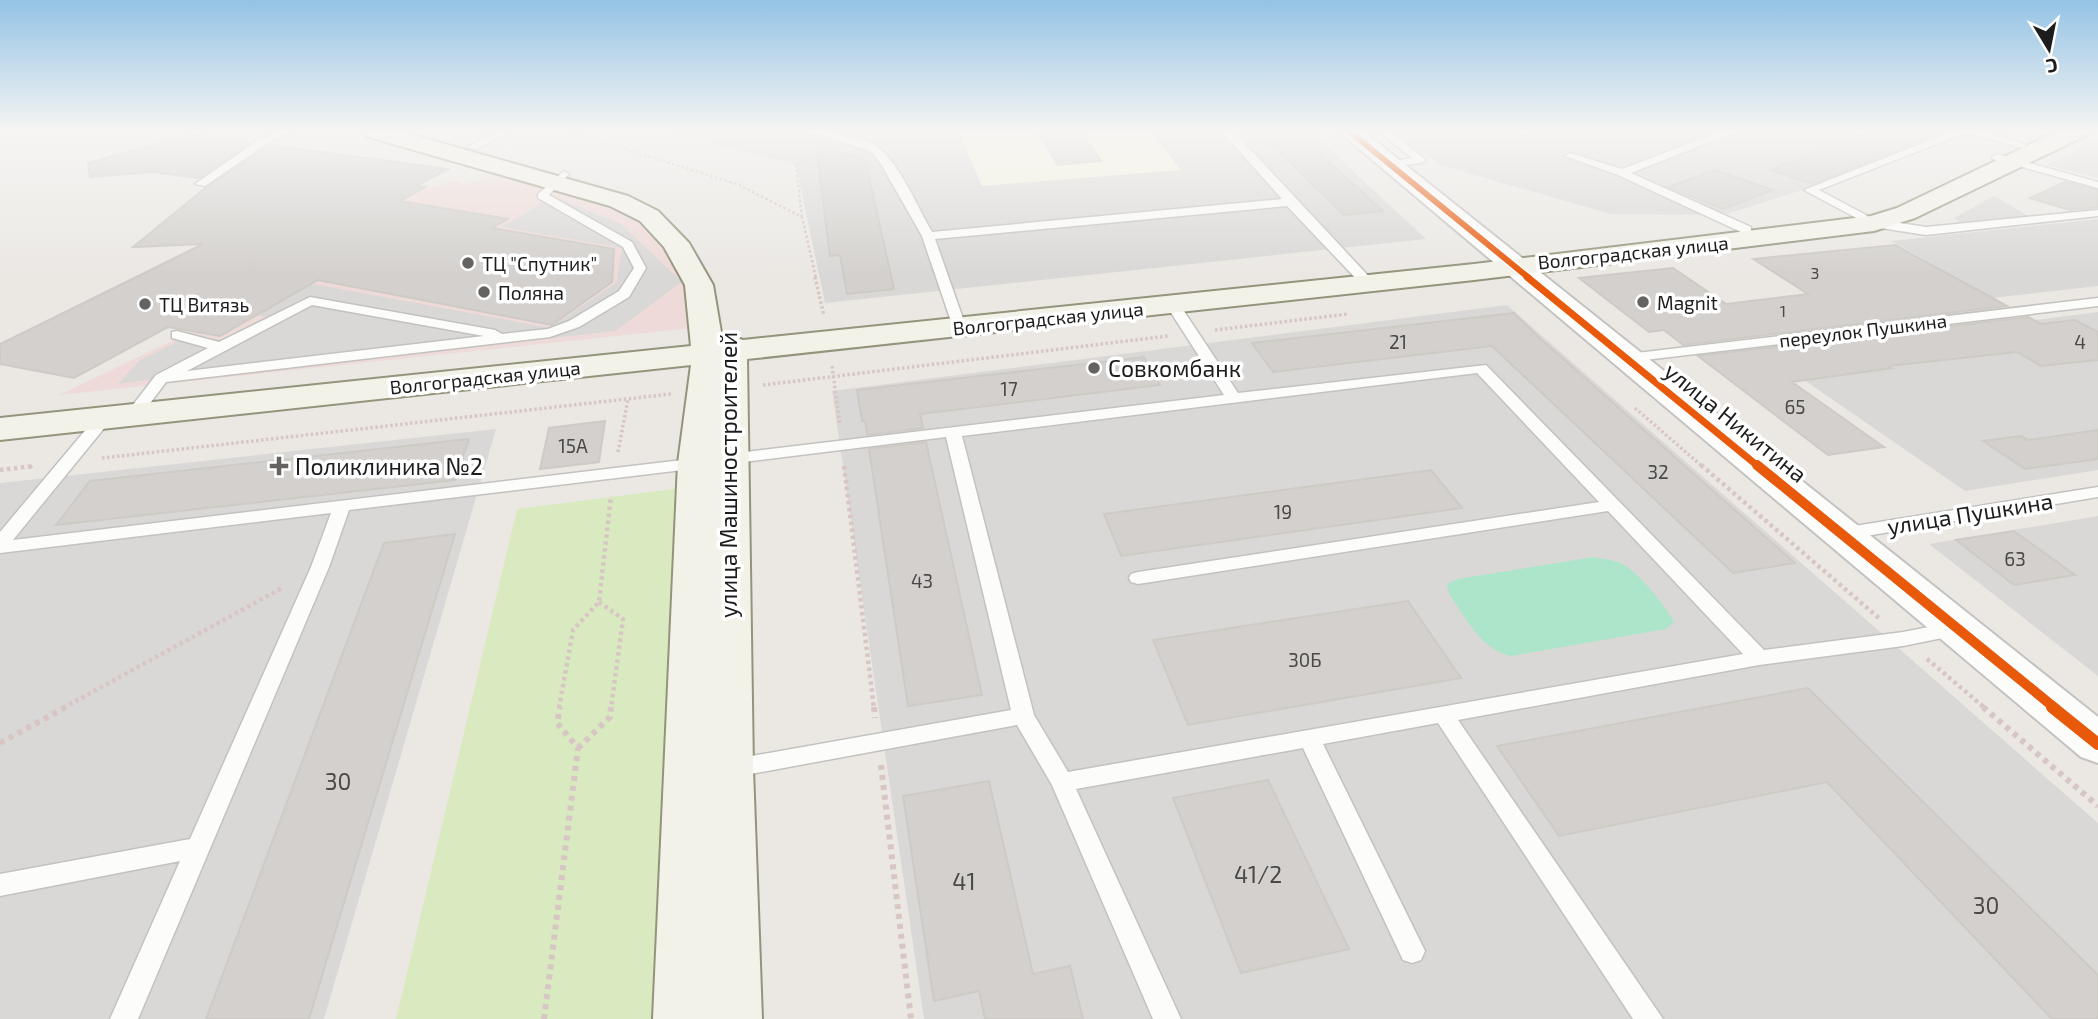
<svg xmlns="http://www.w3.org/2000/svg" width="2098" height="1019" font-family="'Exo 2',sans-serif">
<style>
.residential{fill:#dad8d6}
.commercial{fill:#eedad8}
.education{fill:#f6f4de}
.religious{fill:#d9d8d6}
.grass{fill:#d9eac0}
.pitch{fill:#ade5cb}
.building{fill:#d3d0cd;stroke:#cecac5;stroke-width:2}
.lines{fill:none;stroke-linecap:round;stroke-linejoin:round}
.service-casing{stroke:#c3c2c0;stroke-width:3}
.tertiary-casing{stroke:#c3c2c0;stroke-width:4}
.secondary-casing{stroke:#94947c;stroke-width:4}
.path-far3{stroke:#d7c6c3;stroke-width:2.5;stroke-dasharray:2.5 2.5;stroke-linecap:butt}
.path-far2{stroke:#d7c6c3;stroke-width:3.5;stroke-dasharray:2.5 2.5;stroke-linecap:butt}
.path-far1{stroke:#d7c6c3;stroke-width:4.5;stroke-dasharray:3.5 3.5;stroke-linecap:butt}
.path{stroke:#d7c6c3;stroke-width:6;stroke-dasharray:5 5;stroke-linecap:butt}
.service{fill:#fcfcfb;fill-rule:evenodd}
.tertiary{fill:#fcfcfb;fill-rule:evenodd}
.secondary{fill:#f3f2e9;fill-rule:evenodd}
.cycleway-far3-casing{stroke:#fff;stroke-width:9}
.cycleway-far2-casing{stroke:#fff;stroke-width:10}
.cycleway-far1-casing{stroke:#fff;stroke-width:14}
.cycleway-casing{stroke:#fff;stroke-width:17}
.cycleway-far3{stroke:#e8590c;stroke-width:6}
.cycleway-far2{stroke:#e8590c;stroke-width:7}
.cycleway-far1{stroke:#e8590c;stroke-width:10}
.cycleway{stroke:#e8590c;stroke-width:12}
.poi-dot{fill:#646362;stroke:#fff;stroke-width:2.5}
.labels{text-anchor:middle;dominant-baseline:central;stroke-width:7;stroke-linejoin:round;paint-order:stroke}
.far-number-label{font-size:16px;fill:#4a4948}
.far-street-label{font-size:19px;fill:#1c1c1c;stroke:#fff}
.far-poi-label{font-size:19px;fill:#1c1c1c;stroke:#fff;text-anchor:start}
.number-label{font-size:19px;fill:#4a4948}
.poi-label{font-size:23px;fill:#1c1c1c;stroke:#fff;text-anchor:start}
.street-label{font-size:23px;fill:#1c1c1c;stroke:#fff}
.near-number-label{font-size:23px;fill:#4a4948}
</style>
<rect width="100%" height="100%" fill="#ebe8e4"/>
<!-- residential -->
<path class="residential" d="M 662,131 L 1310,131 L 1426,239 L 825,303 L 796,165 Z
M 1391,131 L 1986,131 L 1724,215 L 1611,214 L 1440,165 Z
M 2098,140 L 2098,178 L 2047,165 Z
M 2098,219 L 2098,286 L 1992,298 L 1891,241 Z
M 1507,305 L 2098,823 L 2098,1019 L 924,1019 L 832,391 Z
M 2098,312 L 2098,470 L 1965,491 L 1768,355 Z
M 496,429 L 324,1019 L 0,1019 L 0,483 Z
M 2098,516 L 2098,676 L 1929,544 Z"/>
<!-- commercial -->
<path class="commercial" d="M 494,174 L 580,193 L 640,219 L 672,251 L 687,288 L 692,328 L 59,395 L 226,315 L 207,307 L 423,190 L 455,180 L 466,185 Z"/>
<!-- education -->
<path class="education" d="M 958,131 L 1150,131 L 1181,170 L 982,186 Z"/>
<!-- religious -->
<path class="religious" d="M 554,196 L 621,224 L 682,282 L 615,331 L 182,381 L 161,378 L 118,384 L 140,360 L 189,336 L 237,341 L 275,319 L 235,311 L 292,280 L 550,328 L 617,282 L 622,248 L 501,227 Z
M 1994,196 L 2030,217 L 1962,224 L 1954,218 Z
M 1306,560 L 1321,584 L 1156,610 L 1145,584 Z"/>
<!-- grass -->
<path class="grass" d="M 697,486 L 678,1019 L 396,1019 L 517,509 Z"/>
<!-- pitch -->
<path class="pitch" d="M 1593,557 C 1605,559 1616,560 1626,566 C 1641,576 1666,606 1674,622 L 1666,629 L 1511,656 C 1481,650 1465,617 1449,594 L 1447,584 L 1458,579 Z"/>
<!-- building -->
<path class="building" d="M 1037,131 L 1080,131 L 1101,161 L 1058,165 Z
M 1872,131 L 1940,133 L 1813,184 L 1770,170 Z
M 191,135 L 250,143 L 199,178 L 153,172 L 90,177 L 88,163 Z
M 1302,138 L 1383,211 L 1344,215 L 1268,141 Z
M 270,145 L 448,169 L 416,186 L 426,187 L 400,201 L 508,219 L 492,228 L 614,249 L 612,282 L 552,325 L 318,280 L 220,336 L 168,327 L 74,378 L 0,364 L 0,344 L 203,244 L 133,247 L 204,189 Z
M 816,147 L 861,158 L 866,163 L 894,289 L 847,294 L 840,255 L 830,256 Z
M 1715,170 L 1773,190 L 1723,209 L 1668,187 Z
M 2065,182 L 2098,190 L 2098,207 L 2070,210 L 2030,198 Z
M 1895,245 L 2007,306 L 1683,345 L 1664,330 L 1649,332 L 1579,278 L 1673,268 L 1726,304 L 1808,294 L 1753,259 Z
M 1514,313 L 1542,340 L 1795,563 L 1733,573 L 1492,346 L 1273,372 L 1252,343 Z
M 2028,317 L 2041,324 L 2075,320 L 2098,332 L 2098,360 L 2041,366 L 2017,352 L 1889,366 L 1892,368 L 1792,382 L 1884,447 L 1828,455 L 1698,356 Z
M 1144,357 L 1160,385 L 920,414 L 923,428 L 867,435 L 865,421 L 862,421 L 857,390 Z
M 605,421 L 599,462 L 540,469 L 549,428 Z
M 2098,430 L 2098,459 L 2025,469 L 1983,441 L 2021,436 L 2028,440 Z
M 469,439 L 455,480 L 56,525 L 90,481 Z
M 926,442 L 982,695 L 908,706 L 869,449 Z
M 1431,470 L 1462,508 L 1121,556 L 1104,514 Z
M 2014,531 L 2075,575 L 2014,585 L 1956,540 Z
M 455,534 L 309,1019 L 206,1019 L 384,543 Z
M 1408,601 L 1461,678 L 1188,725 L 1153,640 Z
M 1808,688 L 2098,975 L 2098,1019 L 2052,1019 L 1827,782 L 1559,836 L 1497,746 Z
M 1268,780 L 1349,949 L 1241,973 L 1173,798 Z
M 989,781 L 1033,974 L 1070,966 L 1083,1019 L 985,1019 L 979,991 L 934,1001 L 903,796 Z"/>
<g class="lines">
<!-- service casing -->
<g class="service-casing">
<path id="service" d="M 278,131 L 292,131 L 265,145 L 205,186 L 195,184 L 257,141 Z
M 499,131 L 514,131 L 476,149 L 467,147 Z
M 807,131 C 823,131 869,138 880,149 C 901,167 918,208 932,232 L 1282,199 L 1225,135 L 1218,131 L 1233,131 L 1375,283 L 1373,286 L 1363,286 L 1287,206 L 935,239 L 966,327 L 964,330 L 954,330 L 922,236 L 881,164 L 871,151 Z
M 1378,131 L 1390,131 L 1426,160 L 1421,163 L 1386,167 L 1386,163 L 1412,158 Z
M 1722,131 L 1737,131 L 1631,173 L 1751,227 L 1751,233 L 1743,233 L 1618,175 L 1565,156 L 1570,153 L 1622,169 Z
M 1953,131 L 1984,131 L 2027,145 L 2022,148 L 1967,132 L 1819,190 L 1866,215 L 1868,217 L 1862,221 L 1804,190 Z
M 1997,154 L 2098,182 L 2098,188 L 1993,159 L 1992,157 Z
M 564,171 L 569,174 L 549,195 L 632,242 L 646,268 L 629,297 L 579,327 L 550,337 L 166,382 L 139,418 L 133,420 L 125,415 L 156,375 L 208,348 L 172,338 L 172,332 L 177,331 L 219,342 L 310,297 L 495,330 L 502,334 L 548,329 L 569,321 L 619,291 L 634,268 L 623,247 L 538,198 L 538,194 ZM 312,305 L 484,336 L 187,371 Z
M 2098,210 L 2098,216 L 1926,235 L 1874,227 L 1868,223 L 1874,219 L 1926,227 Z
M 2098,298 L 2098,306 L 1628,362 L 1621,358 L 1628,354 Z
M 1173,301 L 1178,302 L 1238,393 L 1486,365 L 1764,650 L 1903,632 L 1955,622 L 1962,624 L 1965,629 L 1962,634 L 1903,646 L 1759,665 L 1458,720 L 1663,1019 L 1633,1019 L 1438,723 L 1323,744 L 1425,951 L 1421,960 L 1412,963 L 1403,960 L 1303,748 L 1076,789 L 1181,1019 L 1153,1019 L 1052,785 L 1017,725 L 729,778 L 721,775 L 718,769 L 721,763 L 729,760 L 1011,710 L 946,437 L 727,464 L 719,459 L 721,455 L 1224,395 L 1166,305 ZM 1477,373 L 1599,502 L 1138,572 L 1131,574 L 1129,578 L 1131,582 L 1138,584 L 1608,511 L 1743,654 L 1068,772 L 1034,715 L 962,436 Z
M 104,413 L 112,418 L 110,421 L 13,540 L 699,458 L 707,463 L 699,468 L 349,510 L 329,567 L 138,1019 L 110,1019 L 180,861 L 0,896 L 0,874 L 190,839 L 311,567 L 331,513 L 0,553 L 0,532 L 98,415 Z
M 2098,487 L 2098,497 L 1842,540 L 1833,534 L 1842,528 Z"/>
</g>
<!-- tertiary casing -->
<g class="tertiary-casing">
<path id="tertiary" d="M 1338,131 L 1363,131 L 2098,717 L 2098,763 L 2081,757 Z"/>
</g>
<!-- secondary casing -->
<g class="secondary-casing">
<path id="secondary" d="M 362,131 L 399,131 L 628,196 L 658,211 L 689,243 L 713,285 L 722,338 L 731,336 L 743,340 L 1474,264 L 1871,216 L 1897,208 L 2058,131 L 2088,131 L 2085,136 L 1915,218 L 1874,231 L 1474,280 L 747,359 L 753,769 L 762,1019 L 653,1019 L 678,463 L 691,365 L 0,440 L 0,418 L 691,346 L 685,285 L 664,247 L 640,221 L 610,206 L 365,136 Z"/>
</g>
<!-- path-far3 -->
<path class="path-far3" d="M 567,131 L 737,184 L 802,217 L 816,278
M 802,217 L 796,165 L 819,152"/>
<!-- path-far2 -->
<path class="path-far2" d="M 815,277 L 824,316
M 1215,330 L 1348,314
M 832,366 L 840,426
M 763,385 L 1168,336
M 1635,408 L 1703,467
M 618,452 L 628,399
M 102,458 L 671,394
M 30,467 L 34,466"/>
<!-- path-far1 -->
<path class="path-far1" d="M 1701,465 L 1880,619
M 844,466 L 874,708
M 0,470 L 34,466
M 599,602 L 623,619 L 611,708
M 1927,659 L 1985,708
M 63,708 L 282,588
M 559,708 L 573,630 L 599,602 L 611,496"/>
<!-- path -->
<path class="path" d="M 874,707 L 875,718
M 1983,707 L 2098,806
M 0,743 L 66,707
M 578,748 L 610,717 L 611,707
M 881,765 L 911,1019
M 544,1019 L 578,748 L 557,723 L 560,707"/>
<!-- service -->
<use href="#service" class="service"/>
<!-- tertiary -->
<use href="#tertiary" class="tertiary"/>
<!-- secondary -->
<use href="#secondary" class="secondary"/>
<!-- cycleway-far3 casing -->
<g class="cycleway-far3-casing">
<path id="cycleway-far3" d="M 1349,131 L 1529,278"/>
</g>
<!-- cycleway-far2 casing -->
<g class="cycleway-far2-casing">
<path id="cycleway-far2" d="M 1527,277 L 1759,467"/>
</g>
<!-- cycleway-far1 casing -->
<g class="cycleway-far1-casing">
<path id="cycleway-far1" d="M 1757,465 L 2055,708"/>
</g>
<!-- cycleway casing -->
<g class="cycleway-casing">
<path id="cycleway" d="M 2052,707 L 2098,744"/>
</g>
<!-- cycleway-far3 -->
<use href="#cycleway-far3" class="cycleway-far3"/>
<!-- cycleway-far2 -->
<use href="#cycleway-far2" class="cycleway-far2"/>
<!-- cycleway-far1 -->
<use href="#cycleway-far1" class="cycleway-far1"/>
<!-- cycleway -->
<use href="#cycleway" class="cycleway"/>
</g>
<!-- sky -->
<linearGradient id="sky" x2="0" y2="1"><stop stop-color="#94c3e5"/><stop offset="0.48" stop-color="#f6f5f3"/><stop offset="1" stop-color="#f6f5f3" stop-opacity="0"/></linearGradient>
<rect width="2098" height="274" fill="url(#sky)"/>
<!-- markers -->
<g class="poi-dot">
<circle cx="468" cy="263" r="7"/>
<circle cx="484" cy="292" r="7"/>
<circle cx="1643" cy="302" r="7"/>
<circle cx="145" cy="304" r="7"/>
<circle cx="1094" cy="368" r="7"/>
<path d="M275.5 455.5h7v7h7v7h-7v7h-7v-7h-7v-7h7z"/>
</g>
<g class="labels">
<!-- far-number labels -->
<g class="far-number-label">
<text x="1815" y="272">3</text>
<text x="1783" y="310">1</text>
</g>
<!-- far-street labels -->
<g class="far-street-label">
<text transform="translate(1633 252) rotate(-6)">Волгоградская улица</text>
<text transform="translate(1048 318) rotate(-6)">Волгоградская улица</text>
<text transform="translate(1863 330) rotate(-7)">переулок Пушкина</text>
<text transform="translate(485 377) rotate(-6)">Волгоградская улица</text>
</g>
<!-- far-poi labels -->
<g class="far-poi-label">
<text x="482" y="263">ТЦ "Спутник"</text>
<text x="498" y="292">Поляна</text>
<text x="1657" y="302">Magnit</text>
<text x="159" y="304">ТЦ Витязь</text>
</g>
<!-- number labels -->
<g class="number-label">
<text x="1398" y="341">21</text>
<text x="2080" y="341">4</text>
<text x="1009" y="388">17</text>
<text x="1795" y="406">65</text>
<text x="573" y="445">15А</text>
<text x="1658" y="471">32</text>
<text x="1283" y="511">19</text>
<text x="2015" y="558">63</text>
<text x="922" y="580">43</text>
<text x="1305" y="659">30Б</text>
</g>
<!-- poi labels -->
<g class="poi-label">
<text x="1108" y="368">Совкомбанк</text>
<text x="295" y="466">Поликлиника №2</text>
</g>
<!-- street labels -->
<g class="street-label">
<text transform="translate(1736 422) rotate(39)">улица Никитина</text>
<text transform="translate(728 475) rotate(-90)">улица Машиностроителей</text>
<text transform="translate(1970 513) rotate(-9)">улица Пушкина</text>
</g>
<!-- near-number labels -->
<g class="near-number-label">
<text x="338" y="781">30</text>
<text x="1258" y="874">41/2</text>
<text x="964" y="881">41</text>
<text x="1986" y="905">30</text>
</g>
</g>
<!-- north arrow -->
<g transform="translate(2049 49) rotate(170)" stroke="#ffffff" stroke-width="5" paint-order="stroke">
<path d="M0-5L12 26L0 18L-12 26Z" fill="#1c1c1c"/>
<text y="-10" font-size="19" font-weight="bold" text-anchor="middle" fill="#1c1c1c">С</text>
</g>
</svg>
